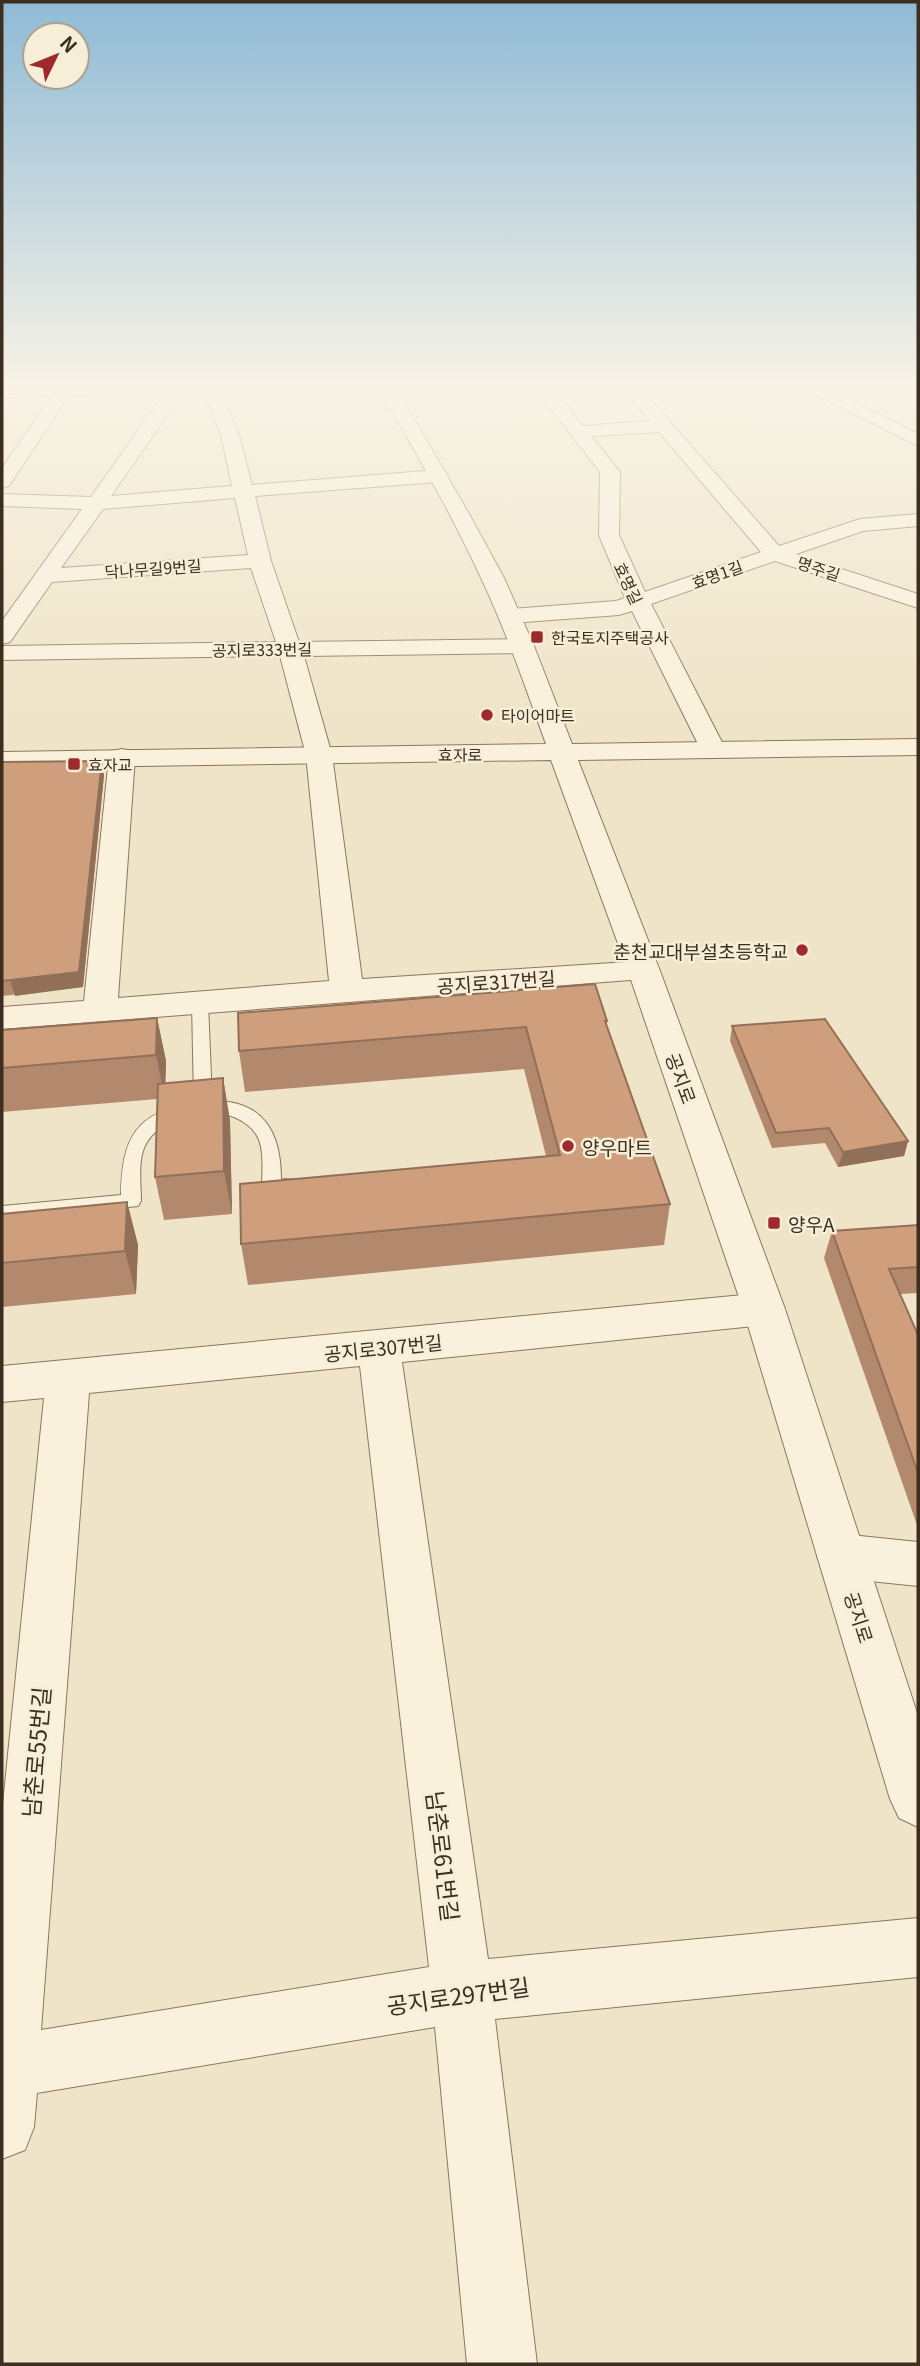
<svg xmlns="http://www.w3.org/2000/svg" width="920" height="2366" font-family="Georgia,'Noto Sans KR',serif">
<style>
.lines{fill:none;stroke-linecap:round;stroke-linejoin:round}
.service-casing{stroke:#8d765c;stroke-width:2}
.minor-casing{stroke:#8d765c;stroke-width:2}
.tertiary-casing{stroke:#8d765c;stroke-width:2}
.service{fill:#faf1dc;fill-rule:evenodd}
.minor{fill:#faf1dc;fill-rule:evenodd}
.tertiary{fill:#faf1dc;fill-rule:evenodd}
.wall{fill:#b2896c}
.shaded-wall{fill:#916f58}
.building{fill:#cf9f7d;stroke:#916f58;stroke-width:2}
.poi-dot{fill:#9e2a2b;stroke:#f7eed8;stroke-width:2.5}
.labels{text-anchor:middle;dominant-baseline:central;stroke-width:5;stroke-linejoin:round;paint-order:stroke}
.far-street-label{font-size:16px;fill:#3d2e20;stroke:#f7eed8}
.far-poi-label{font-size:16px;fill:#3d2e20;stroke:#f7eed8;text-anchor:start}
.poi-label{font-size:19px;fill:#3d2e20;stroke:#f7eed8;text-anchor:start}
.street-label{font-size:19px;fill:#3d2e20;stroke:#f7eed8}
.near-street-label{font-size:23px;fill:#3d2e20;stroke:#f7eed8}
</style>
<rect width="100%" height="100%" fill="#f0e4c8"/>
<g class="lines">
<!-- service casing -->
<g class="service-casing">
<path id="service" d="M 200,998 L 208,1003 L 212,1101 C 264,1100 281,1133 281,1179 L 299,1180 L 302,1185 L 299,1190 L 272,1194 L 265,1192 L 262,1187 C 262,1171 265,1148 256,1134 C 232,1100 168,1110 147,1142 C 137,1158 141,1183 141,1201 L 138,1206 L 2,1220 L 2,1206 L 121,1195 C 122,1138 135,1113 194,1102 L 192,1003 Z"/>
</g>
<!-- minor casing -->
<g class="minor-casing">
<path id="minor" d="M 60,383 L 257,383 L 249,388 L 220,389 L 239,435 L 252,485 L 438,470 L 445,472 L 448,476 L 438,482 L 255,496 L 271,561 L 299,642 L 522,639 L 530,641 L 534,646 L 530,651 L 522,653 L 304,656 L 332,755 L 362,979 L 644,961 L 656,964 L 660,971 L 656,978 L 2,1029 L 2,1007 L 84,1001 L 109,757 L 112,751 L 122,749 L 132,751 L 135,757 L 118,998 L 329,981 L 306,755 L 280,656 L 2,660 L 2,646 L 276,642 L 251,568 L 52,582 L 10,642 L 2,644 L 2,621 L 82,509 L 2,506 L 2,494 L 91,497 L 166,391 L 69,395 L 9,486 L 2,488 L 2,468 L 52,396 L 2,398 L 2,388 L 59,386 ZM 203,390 L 221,435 L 232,486 L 111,496 L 184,391 ZM 235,498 L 248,555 L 61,568 L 103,509 Z
M 531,383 L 548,383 L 583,426 L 650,421 L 619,383 L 636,383 L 779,546 L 860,519 L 918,514 L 918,526 L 863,531 L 796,554 L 918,594 L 918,608 L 775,561 L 651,604 L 726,750 L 722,756 L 713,758 L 704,756 L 632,611 L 619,615 L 511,623 L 503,621 L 499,616 L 503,611 L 511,609 L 616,601 L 625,598 L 599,535 L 600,472 ZM 659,432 L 761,552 L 645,592 L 619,535 L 620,472 L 591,436 Z
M 794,383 L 816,383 L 918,434 L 918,446 Z
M 764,1293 L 779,1297 L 785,1309 L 779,1321 L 764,1325 L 402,1362 L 488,1959 L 918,1918 L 918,1977 L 495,2019 L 537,2364 L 467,2364 L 435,2027 L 37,2093 L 34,2127 L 25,2150 L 2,2159 L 2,1814 L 44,1398 L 2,1402 L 2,1366 ZM 360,1366 L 429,1967 L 41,2030 L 89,1393 Z
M 841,1534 L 918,1542 L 918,1586 L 841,1578 L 824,1572 L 817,1556 L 824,1540 Z"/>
</g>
<!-- tertiary casing -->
<g class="tertiary-casing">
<path id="tertiary" d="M 376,383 L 393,383 L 468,512 L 504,578 L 534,646 L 572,744 L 918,739 L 918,755 L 578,760 L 660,971 L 785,1309 L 918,1716 L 918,1827 L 899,1818 L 890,1799 L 743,1309 L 628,971 L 551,760 L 2,768 L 2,752 L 546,744 C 526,689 507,633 482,580 C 451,512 413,448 376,383 Z"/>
</g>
<!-- service -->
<use href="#service" class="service"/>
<!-- minor -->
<use href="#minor" class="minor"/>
<!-- tertiary -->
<use href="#tertiary" class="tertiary"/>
</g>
<!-- wall -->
<path class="wall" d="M 2,762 L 104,775 L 83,987 L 2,996 Z
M 157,1018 L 166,1061 L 165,1083 L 223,1078 L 230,1121 L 232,1214 L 164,1220 L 155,1177 L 157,1099 L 2,1112 L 2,1030 Z
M 607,1021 L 606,1026 L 670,1204 L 664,1245 L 248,1285 L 241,1244 L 546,1156 L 524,1069 L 245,1092 L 239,1051 Z
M 732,1026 L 908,1141 L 904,1156 L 838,1167 L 825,1143 L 772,1148 L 730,1041 Z
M 127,1202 L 138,1245 L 136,1294 L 2,1307 L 2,1214 Z
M 918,1225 L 918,1293 L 900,1294 L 918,1335 L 918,1528 L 824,1258 L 832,1231 Z"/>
<!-- shaded-wall -->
<path class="shaded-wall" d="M 102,761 L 104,775 L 83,987 L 15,996 L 10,980 Z
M 157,1018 L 166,1061 L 165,1099 L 156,1055 Z
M 223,1078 L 230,1121 L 232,1214 L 224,1171 Z
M 908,1141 L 904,1156 L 838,1167 L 843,1152 Z
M 127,1202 L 138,1245 L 136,1294 L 125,1251 Z"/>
<!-- building -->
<path class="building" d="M 102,761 L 79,972 L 2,981 L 2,762 Z
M 595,984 L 607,1021 L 605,1021 L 670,1204 L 241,1244 L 240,1184 L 560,1155 L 526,1027 L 239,1051 L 238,1013 Z
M 157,1018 L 156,1055 L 2,1068 L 2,1030 Z
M 825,1019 L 908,1141 L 843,1152 L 829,1128 L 776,1133 L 732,1026 Z
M 223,1078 L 224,1171 L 155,1177 L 158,1084 Z
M 127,1202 L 125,1251 L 2,1263 L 2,1214 Z
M 918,1225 L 918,1267 L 889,1269 L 918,1335 L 918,1473 L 832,1231 Z"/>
<!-- sky -->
<linearGradient id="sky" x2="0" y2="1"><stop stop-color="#8fbad6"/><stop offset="0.54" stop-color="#f8f3e6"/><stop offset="1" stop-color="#f8f3e6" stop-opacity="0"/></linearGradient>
<rect width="920" height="715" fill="url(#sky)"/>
<!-- markers -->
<g class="poi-dot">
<rect x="530" y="630" width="14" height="14" rx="3.5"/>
<circle cx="487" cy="715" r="7"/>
<rect x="67" y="757" width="14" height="14" rx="3.5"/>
<circle cx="802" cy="950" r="7"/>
<circle cx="568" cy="1146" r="7"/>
<rect x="767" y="1216" width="14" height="14" rx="3.5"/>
</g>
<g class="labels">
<!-- far-street labels -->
<g class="far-street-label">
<text transform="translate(153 568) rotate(-4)">닥나무길9번길</text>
<text transform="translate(819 568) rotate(18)">명주길</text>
<text transform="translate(717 574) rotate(-20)">효명1길</text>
<text transform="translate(629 583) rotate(65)">효명길</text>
<text transform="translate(262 649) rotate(-1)">공지로333번길</text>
<text x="460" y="754">효자로</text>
</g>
<!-- far-poi labels -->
<g class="far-poi-label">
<text x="551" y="637">한국토지주택공사</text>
<text x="501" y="715">타이어마트</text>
<text x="88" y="764">효자교</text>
</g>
<!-- poi labels -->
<g class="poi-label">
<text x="788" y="950" text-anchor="end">춘천교대부설초등학교</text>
<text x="582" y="1146">양우마트</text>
<text x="788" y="1223">양우A</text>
</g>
<!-- street labels -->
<g class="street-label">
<text transform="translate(496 981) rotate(-4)">공지로317번길</text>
<text transform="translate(682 1078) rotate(70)">공지로</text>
<text transform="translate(383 1347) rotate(-6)">공지로307번길</text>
<text transform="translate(860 1617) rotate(72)">공지로</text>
</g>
<!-- near-street labels -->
<g class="near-street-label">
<text transform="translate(35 1752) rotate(-85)">남춘로55번길</text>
<text transform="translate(444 1856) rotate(83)">남춘로61번길</text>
<text transform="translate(458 1995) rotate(-8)">공지로297번길</text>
</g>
</g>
<!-- border -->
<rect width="920" height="2366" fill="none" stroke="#3d2e20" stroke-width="7"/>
<!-- north arrow -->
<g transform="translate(56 56) rotate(47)"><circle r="33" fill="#f7eed8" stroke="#ada18e" stroke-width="2"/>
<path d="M0-5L12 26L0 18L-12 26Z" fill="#9e2a2b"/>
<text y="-10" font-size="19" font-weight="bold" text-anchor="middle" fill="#3d2e20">N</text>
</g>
</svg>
